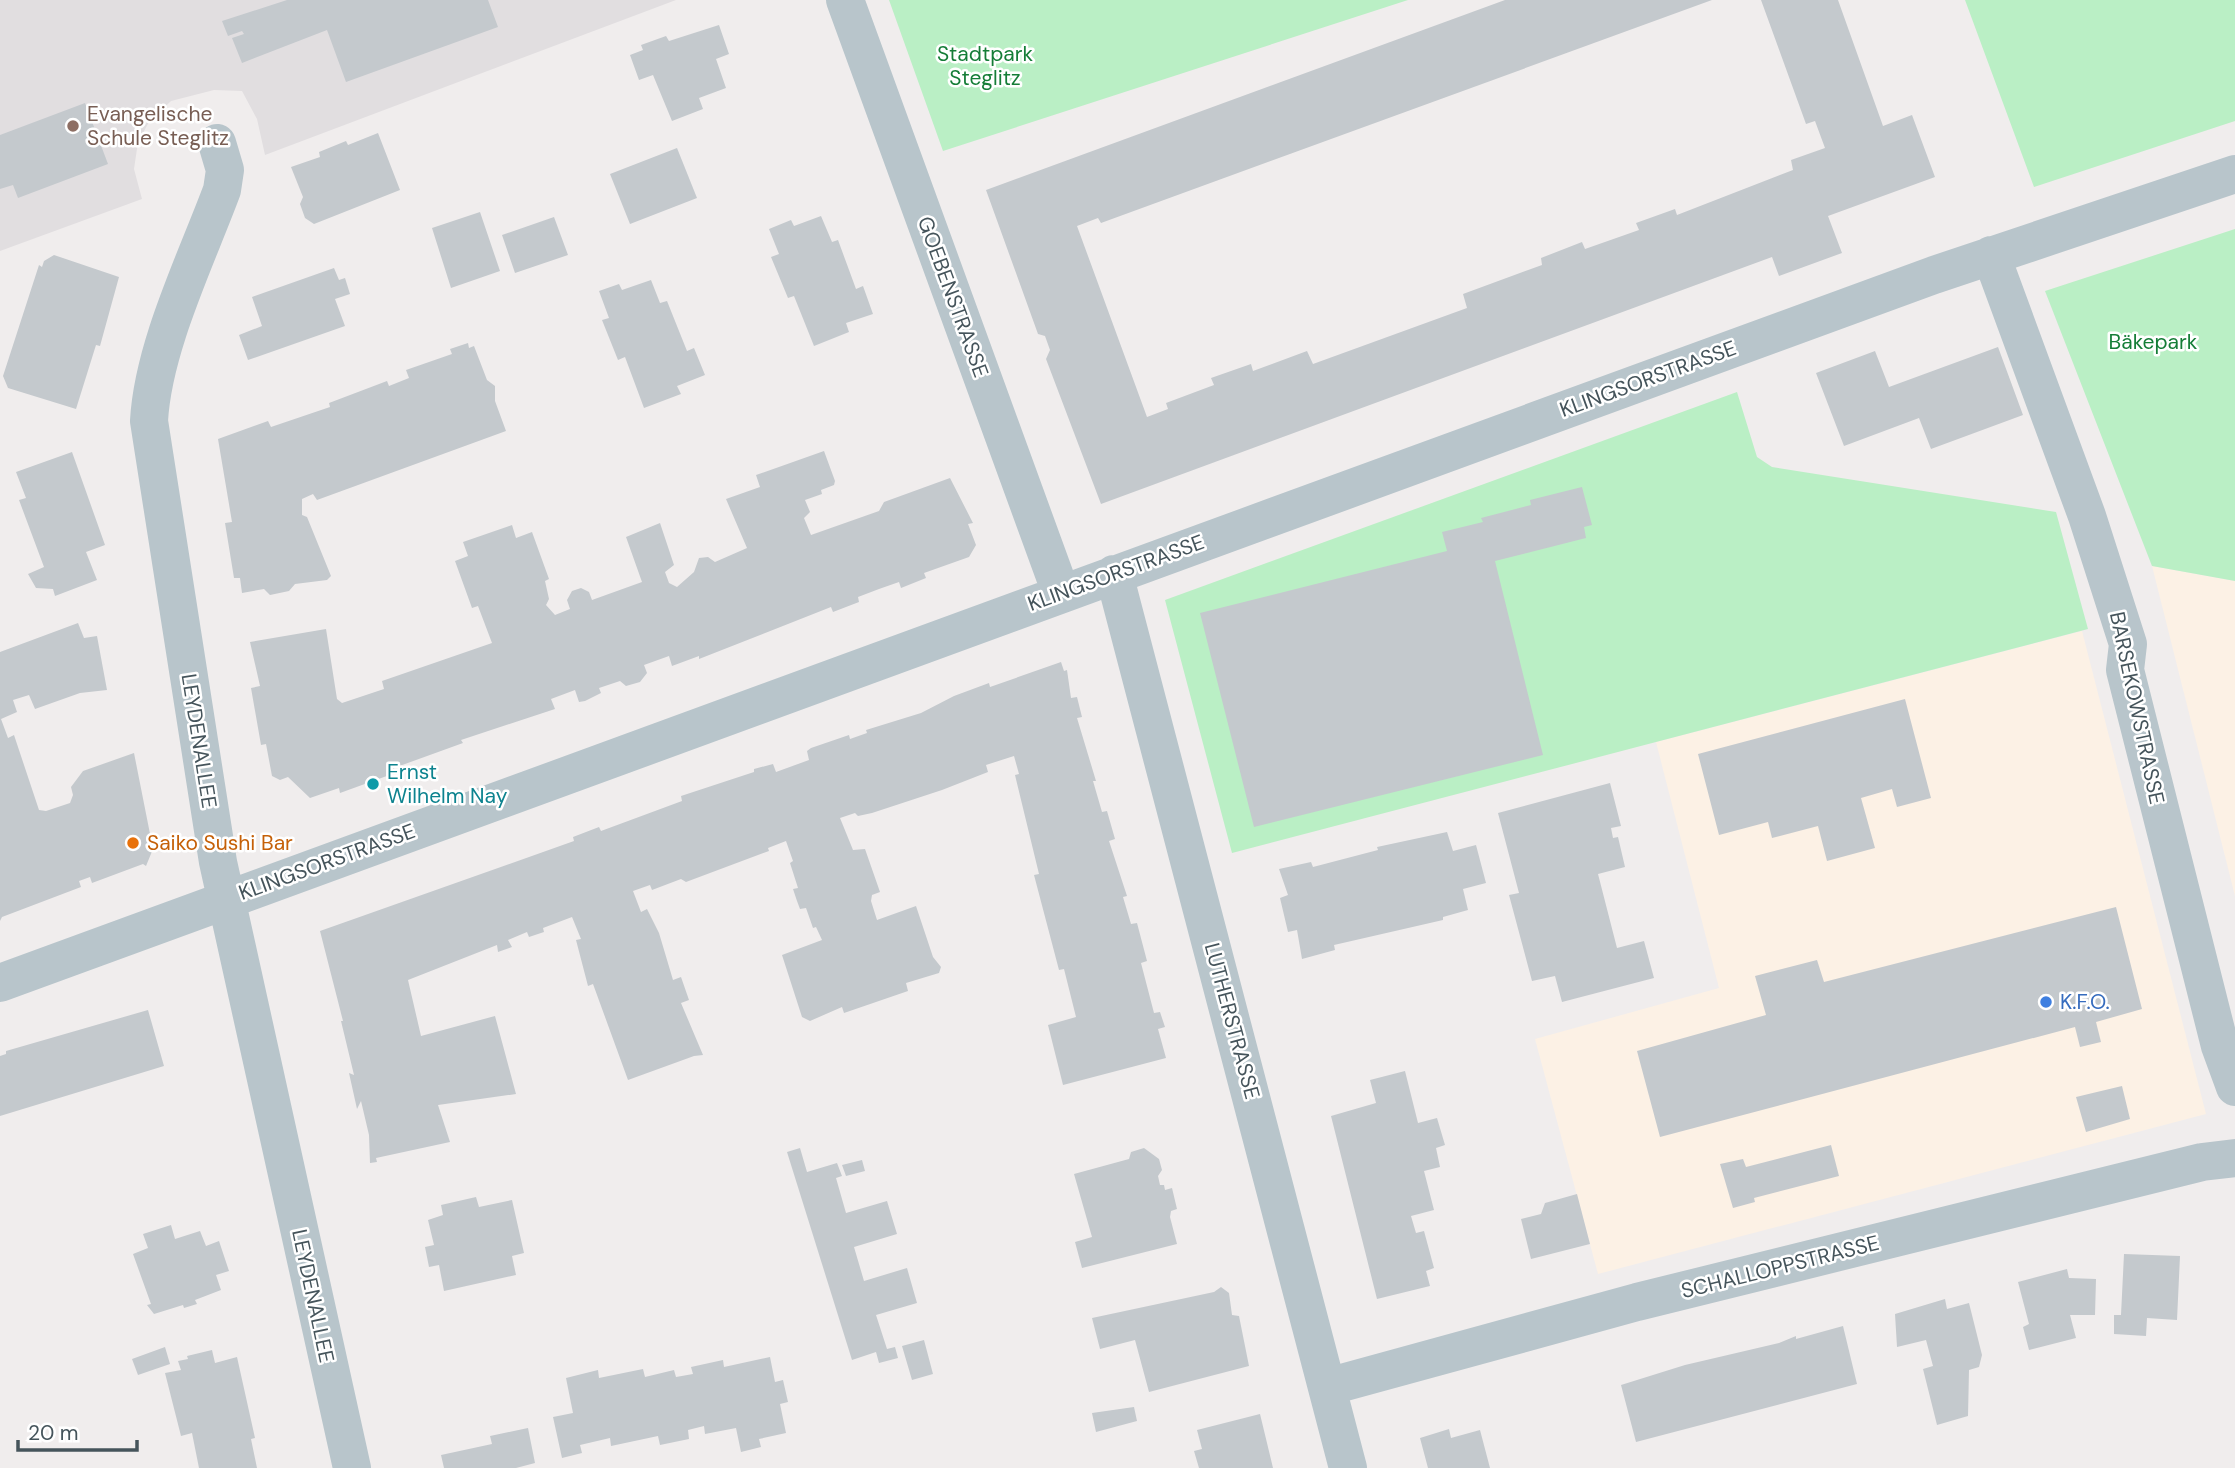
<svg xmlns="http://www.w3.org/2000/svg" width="2235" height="1468" font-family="'DM Sans',sans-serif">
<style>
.commercial{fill:#fcf1e5}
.education{fill:#e1dee0}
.green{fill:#baefc5}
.building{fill:#c4c9cd}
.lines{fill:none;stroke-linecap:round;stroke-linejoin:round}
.minor{stroke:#b8c5cb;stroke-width:38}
.education-dot{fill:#8d6e63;stroke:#fff;stroke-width:2.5}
.culture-dot{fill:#0f9aa8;stroke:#fff;stroke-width:2.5}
.food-dot{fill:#e8710a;stroke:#fff;stroke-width:2.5}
.shop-dot{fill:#3f7fe0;stroke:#fff;stroke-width:2.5}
.labels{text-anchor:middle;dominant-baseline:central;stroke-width:5;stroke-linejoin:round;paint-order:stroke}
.park-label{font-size:21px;fill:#157d37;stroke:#fff}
.education-label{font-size:21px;fill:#785e54;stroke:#fff;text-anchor:start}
.street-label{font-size:21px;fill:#45545b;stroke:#fff}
.culture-label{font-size:21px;fill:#0d838f;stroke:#fff;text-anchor:start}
.food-label{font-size:21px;fill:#c56008;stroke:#fff;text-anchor:start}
.shop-label{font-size:21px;fill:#366cbe;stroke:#fff;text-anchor:start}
</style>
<rect width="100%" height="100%" fill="#f0eded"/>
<!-- commercial -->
<path class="commercial" d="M 2152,566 L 2235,581 L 2235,896 Z
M 2082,631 L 2206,1114 L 1598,1274 L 1535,1039 L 1719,988 L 1656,742 Z"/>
<!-- education -->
<path class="education" d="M 0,0 L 676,0 L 265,155 L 257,119 L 242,91 L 214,90 L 171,101 L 149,122 L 138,142 L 134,169 L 142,199 L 0,251 Z"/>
<!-- green -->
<path class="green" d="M 889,0 L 1408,0 L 943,151 Z
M 1965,0 L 2235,0 L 2235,121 L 2034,187 Z
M 2235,229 L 2235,581 L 2152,566 L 2045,291 Z
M 1737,392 L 1757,457 L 1772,467 L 2056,512 L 2088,629 L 1232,853 L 1165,600 Z"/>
<!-- building -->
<path class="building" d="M 287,0 L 488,0 L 498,27 L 346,82 L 327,30 L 242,63 L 232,38 L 244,34 L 242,31 L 228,36 L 222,21 Z
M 1505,0 L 1712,0 L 1101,223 L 1098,218 L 1077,226 L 1147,417 L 1168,409 L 1166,403 L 1214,385 L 1211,378 L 1251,364 L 1253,371 L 1307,351 L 1313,364 L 1467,308 L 1463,294 L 1542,265 L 1541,258 L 1582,242 L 1585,249 L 1639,230 L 1636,223 L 1675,209 L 1677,215 L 1793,170 L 1791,160 L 1825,148 L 1815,121 L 1806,124 L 1761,0 L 1838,0 L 1883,126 L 1912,115 L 1935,177 L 1828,216 L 1842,253 L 1779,276 L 1772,257 L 1101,504 L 1046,359 L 1050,350 L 1045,336 L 1038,334 L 986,190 Z
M 719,25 L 729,54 L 716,59 L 726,88 L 699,98 L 703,109 L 672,121 L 653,75 L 639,80 L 630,55 L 643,50 L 641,45 L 666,36 L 669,41 Z
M 85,103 L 108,164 L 18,198 L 13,185 L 0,189 L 0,135 Z
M 378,133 L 400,190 L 314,224 L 305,218 L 300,204 L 303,197 L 291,167 L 320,157 L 319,152 L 346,141 L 348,145 Z
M 677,148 L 697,198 L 630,224 L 610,174 Z
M 480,212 L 500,271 L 451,288 L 432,228 Z
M 821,216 L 832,242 L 838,240 L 856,289 L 863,286 L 873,314 L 846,323 L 849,332 L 814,346 L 794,296 L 788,298 L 771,257 L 779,254 L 769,229 L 791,220 L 794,226 Z
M 554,217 L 568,255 L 515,273 L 502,235 Z
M 54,255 L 119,277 L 100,346 L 96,345 L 76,409 L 8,388 L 3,376 L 39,265 L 42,267 L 44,261 Z
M 334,268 L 339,280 L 345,278 L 350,294 L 335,299 L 345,326 L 248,360 L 239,335 L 262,326 L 252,297 Z
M 651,280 L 660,303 L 667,301 L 687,351 L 694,348 L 705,375 L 677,386 L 681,394 L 644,408 L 625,357 L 618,360 L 602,320 L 609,318 L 599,291 L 619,284 L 622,290 Z
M 468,343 L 469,348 L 474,346 L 487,380 L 495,386 L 495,401 L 506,431 L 317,500 L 313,494 L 302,499 L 302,515 L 307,517 L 331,576 L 327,580 L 295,584 L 289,591 L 270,595 L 264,589 L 242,593 L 240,578 L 234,578 L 225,523 L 232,522 L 218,439 L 268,421 L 271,427 L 330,407 L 329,403 L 387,381 L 389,386 L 409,378 L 406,370 L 452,354 L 450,349 Z
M 1998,347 L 2023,415 L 1931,449 L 1919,418 L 1844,446 L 1816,373 L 1875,351 L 1889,387 Z
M 824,451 L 835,481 L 834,485 L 821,490 L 822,494 L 805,500 L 810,512 L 804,518 L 811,535 L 879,511 L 884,502 L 950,478 L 973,523 L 968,524 L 976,545 L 969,557 L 924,573 L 926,578 L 901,588 L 899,582 L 879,589 L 858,597 L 859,602 L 833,612 L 831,607 L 699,659 L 699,656 L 672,666 L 669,656 L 644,665 L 647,673 L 640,682 L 626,686 L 620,681 L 599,688 L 601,693 L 585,701 L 579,702 L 575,690 L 551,699 L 555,709 L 461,740 L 463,743 L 394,768 L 395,773 L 340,793 L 339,788 L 310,798 L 288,777 L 280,780 L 272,776 L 266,744 L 261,745 L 251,688 L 260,686 L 250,642 L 326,629 L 337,699 L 342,703 L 384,689 L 382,681 L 492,643 L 478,606 L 472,608 L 455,561 L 468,556 L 463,542 L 512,525 L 516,538 L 532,532 L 549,579 L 545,581 L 549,599 L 546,605 L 555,615 L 570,609 L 567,600 L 572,591 L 581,588 L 589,592 L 592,600 L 642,582 L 626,537 L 660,523 L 674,565 L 665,572 L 669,583 L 677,587 L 694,572 L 699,558 L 708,557 L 715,562 L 747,548 L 726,499 L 760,487 L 756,475 Z
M 72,452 L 105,545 L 86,552 L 97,580 L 55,596 L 53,589 L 36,588 L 28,574 L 44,567 L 19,500 L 26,498 L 16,472 Z
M 1582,487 L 1592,525 L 1584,527 L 1586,538 L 1495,561 L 1543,755 L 1254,827 L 1200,613 L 1447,551 L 1442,532 L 1483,522 L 1481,518 L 1531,505 L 1530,500 Z
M 78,623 L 84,638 L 97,636 L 107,690 L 80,693 L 35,709 L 29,695 L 13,700 L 17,712 L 1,719 L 8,738 L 14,735 L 39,810 L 46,811 L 70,803 L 73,795 L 71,787 L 83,771 L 134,753 L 153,849 L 146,866 L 143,864 L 92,883 L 90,877 L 79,881 L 81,887 L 2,917 L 0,921 L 0,652 Z
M 1061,662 L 1064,671 L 1067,670 L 1071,698 L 1077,697 L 1082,717 L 1077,718 L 1096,781 L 1093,781 L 1102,812 L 1107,811 L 1115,839 L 1109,841 L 1127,896 L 1123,897 L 1131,924 L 1137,923 L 1147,961 L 1141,963 L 1154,1013 L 1160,1012 L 1165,1027 L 1158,1029 L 1166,1058 L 1063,1085 L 1048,1025 L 1076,1017 L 1064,969 L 1059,970 L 1034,875 L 1039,874 L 1015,775 L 1019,774 L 1014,756 L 986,765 L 988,772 L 942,790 L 872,813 L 858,816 L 855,813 L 840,818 L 853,850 L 865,849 L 880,892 L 872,895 L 871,901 L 877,920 L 916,906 L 933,957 L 941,967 L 939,973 L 906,983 L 908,991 L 844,1013 L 842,1007 L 810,1021 L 802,1017 L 782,955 L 822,940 L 816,927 L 813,928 L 806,908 L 800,909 L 797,901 L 793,889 L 798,888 L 790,863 L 793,861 L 786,841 L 768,848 L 769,851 L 686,882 L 681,879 L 652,890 L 650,885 L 633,891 L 641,912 L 647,909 L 659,933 L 673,980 L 681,977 L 689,1000 L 681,1003 L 703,1055 L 694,1056 L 628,1080 L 593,984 L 588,986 L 576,940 L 581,939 L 572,917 L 543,928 L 544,932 L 529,937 L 527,932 L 508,940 L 512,947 L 498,952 L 497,945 L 408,980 L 421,1036 L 495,1016 L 516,1094 L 438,1105 L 450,1142 L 376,1158 L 377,1162 L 370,1163 L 369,1135 L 361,1101 L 357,1109 L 349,1073 L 354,1075 L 341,1021 L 343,1021 L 320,931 L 574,841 L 573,837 L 599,827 L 601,831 L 682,801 L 681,796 L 754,772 L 754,769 L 773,764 L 776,772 L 809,760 L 807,751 L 811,748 L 849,735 L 850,739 L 867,733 L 866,730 L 921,713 L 954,696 L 989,683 L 990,687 Z
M 1905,699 L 1931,798 L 1897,807 L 1892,789 L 1861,798 L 1875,848 L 1827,861 L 1818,826 L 1772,838 L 1768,822 L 1719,835 L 1698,754 Z
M 1610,783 L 1621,826 L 1611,828 L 1613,838 L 1618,837 L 1625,867 L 1598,874 L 1617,948 L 1644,941 L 1654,978 L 1562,1002 L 1555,976 L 1532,981 L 1509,895 L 1519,893 L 1498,813 Z
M 1447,832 L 1453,851 L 1476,845 L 1486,883 L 1463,889 L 1468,910 L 1443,917 L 1443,920 L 1334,945 L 1335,950 L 1302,959 L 1297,930 L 1288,932 L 1280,898 L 1288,895 L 1279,869 L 1311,862 L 1313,867 L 1378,850 L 1377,847 Z
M 2116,907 L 2142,1009 L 2096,1022 L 2101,1042 L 2080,1047 L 2075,1027 L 1660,1137 L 1637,1051 L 1766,1015 L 1755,976 L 1817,960 L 1824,982 Z
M 148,1010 L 164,1066 L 0,1116 L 0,1056 L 6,1054 L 6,1051 Z
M 1405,1071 L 1418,1123 L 1437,1118 L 1445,1145 L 1436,1148 L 1440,1167 L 1424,1171 L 1434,1210 L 1411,1216 L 1416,1233 L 1424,1231 L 1434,1268 L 1426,1271 L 1430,1286 L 1377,1299 L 1331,1116 L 1376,1103 L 1370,1080 Z
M 2122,1086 L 2130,1119 L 2086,1132 L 2076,1097 Z
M 1831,1145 L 1839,1176 L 1754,1198 L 1755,1202 L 1733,1208 L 1720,1164 L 1743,1159 L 1746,1167 Z
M 800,1148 L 807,1172 L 837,1163 L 842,1176 L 836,1178 L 846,1213 L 887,1201 L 897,1234 L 854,1247 L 864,1281 L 907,1268 L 917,1303 L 876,1315 L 887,1349 L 895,1347 L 898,1358 L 879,1363 L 876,1352 L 852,1360 L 787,1152 Z
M 1144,1148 L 1159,1159 L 1162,1170 L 1158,1176 L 1160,1185 L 1164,1185 L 1165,1190 L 1172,1188 L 1177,1209 L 1171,1211 L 1170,1217 L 1177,1244 L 1082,1268 L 1075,1242 L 1092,1237 L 1074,1174 L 1129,1159 L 1131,1152 Z
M 862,1160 L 865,1171 L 846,1176 L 842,1165 Z
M 1577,1194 L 1590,1244 L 1531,1259 L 1521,1219 L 1541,1214 L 1545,1203 Z
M 476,1197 L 479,1207 L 512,1200 L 524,1253 L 512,1256 L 516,1275 L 444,1291 L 439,1265 L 429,1267 L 425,1247 L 434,1245 L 428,1220 L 443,1215 L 441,1205 Z
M 171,1225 L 175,1239 L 200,1231 L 206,1246 L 219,1241 L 229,1271 L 216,1275 L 221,1290 L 195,1300 L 197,1304 L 184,1308 L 183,1305 L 154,1314 L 147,1305 L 151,1304 L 133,1254 L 148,1248 L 143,1234 Z
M 2124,1254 L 2180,1256 L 2177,1320 L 2147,1318 L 2146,1336 L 2114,1334 L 2114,1315 L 2121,1315 Z
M 2067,1269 L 2069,1278 L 2096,1279 L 2095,1315 L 2070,1315 L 2076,1338 L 2029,1350 L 2023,1327 L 2029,1324 L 2018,1282 Z
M 1221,1287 L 1229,1293 L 1232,1315 L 1239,1316 L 1249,1366 L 1149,1392 L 1135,1340 L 1100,1349 L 1092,1318 L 1214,1292 Z
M 1945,1299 L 1947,1309 L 1969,1303 L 1982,1355 L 1979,1367 L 1969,1370 L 1968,1416 L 1937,1425 L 1923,1369 L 1933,1366 L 1926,1340 L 1897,1347 L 1895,1314 Z
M 1843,1326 L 1857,1384 L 1636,1442 L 1621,1385 L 1685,1365 L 1779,1343 L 1796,1336 L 1796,1339 Z
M 924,1340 L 933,1374 L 912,1380 L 902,1346 Z
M 165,1347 L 170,1364 L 138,1375 L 132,1359 Z
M 212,1350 L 215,1363 L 237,1357 L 255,1438 L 251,1439 L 257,1468 L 199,1468 L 192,1433 L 181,1436 L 165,1373 L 181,1370 L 178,1361 L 188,1359 L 187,1356 Z
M 770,1357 L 775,1382 L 783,1380 L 788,1402 L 780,1404 L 786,1433 L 759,1439 L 761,1447 L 741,1452 L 736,1428 L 705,1434 L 704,1426 L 688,1430 L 689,1439 L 660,1445 L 658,1436 L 611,1446 L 610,1438 L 580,1445 L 582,1453 L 562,1458 L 553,1417 L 573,1413 L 566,1378 L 598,1370 L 599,1378 L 643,1369 L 645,1377 L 674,1370 L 676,1377 L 693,1374 L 691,1367 L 723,1360 L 724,1367 Z
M 1134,1407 L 1137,1421 L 1096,1432 L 1092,1413 Z
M 1260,1414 L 1273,1468 L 1199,1468 L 1194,1451 L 1202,1449 L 1197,1430 Z
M 528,1428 L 535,1463 L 516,1468 L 444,1468 L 441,1455 L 492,1444 L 490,1436 Z
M 1449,1429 L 1451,1438 L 1480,1430 L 1490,1468 L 1428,1468 L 1420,1438 Z"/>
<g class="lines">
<!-- minor -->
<path class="minor" d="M 845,0 L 1061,593
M 217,143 L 225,170 L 222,190 C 196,260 153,347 149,421 L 218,862 L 352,1468
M 1991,255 L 2087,516 L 2128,644 L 2125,670 L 2220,1046 L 2235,1087
M 1114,574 L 1348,1468
M 0,983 L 1934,275 L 2235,174
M 1327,1387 L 1637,1302 L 2202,1162 L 2235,1158"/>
</g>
<!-- markers -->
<circle class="education-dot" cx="73" cy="126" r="7"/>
<circle class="culture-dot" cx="373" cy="784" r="7"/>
<circle class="food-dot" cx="133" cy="843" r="7"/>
<circle class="shop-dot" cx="2046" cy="1002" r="7"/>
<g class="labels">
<!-- park labels -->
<g class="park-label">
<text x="985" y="54">Stadtpark<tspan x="985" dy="24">Steglitz</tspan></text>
<text x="2153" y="342">Bäkepark</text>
</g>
<!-- education labels -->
<g class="education-label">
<text x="87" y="114">Evangelische<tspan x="87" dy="24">Schule Steglitz</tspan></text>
</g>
<!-- street labels -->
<g class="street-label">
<text transform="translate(953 297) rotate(70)">GOEBENSTRASSE</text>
<text transform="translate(1648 379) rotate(-20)">KLINGSORSTRASSE</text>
<text transform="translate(1116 573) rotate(-20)">KLINGSORSTRASSE</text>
<text transform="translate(2137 708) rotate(78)">BARSEKOWSTRASSE</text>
<text transform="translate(199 741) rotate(81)">LEYDENALLEE</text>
<text transform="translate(327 862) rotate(-20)">KLINGSORSTRASSE</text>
<text transform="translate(1232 1021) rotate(75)">LUTHERSTRASSE</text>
<text transform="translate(1780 1267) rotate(-14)">SCHALLOPPSTRASSE</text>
<text transform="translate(313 1296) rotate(78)">LEYDENALLEE</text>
</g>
<!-- culture labels -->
<g class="culture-label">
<text x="387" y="772">Ernst<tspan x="387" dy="24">Wilhelm Nay</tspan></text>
</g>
<!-- food labels -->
<g class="food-label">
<text x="147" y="843">Saiko Sushi Bar</text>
</g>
<!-- shop labels -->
<g class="shop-label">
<text x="2060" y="1002">K.F.O.</text>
</g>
</g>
<!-- scale -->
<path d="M18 1440v10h119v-10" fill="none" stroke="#45545b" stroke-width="3.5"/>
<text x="28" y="1440" font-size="21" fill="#45545b" stroke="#ffffff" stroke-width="5" paint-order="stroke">20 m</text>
</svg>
